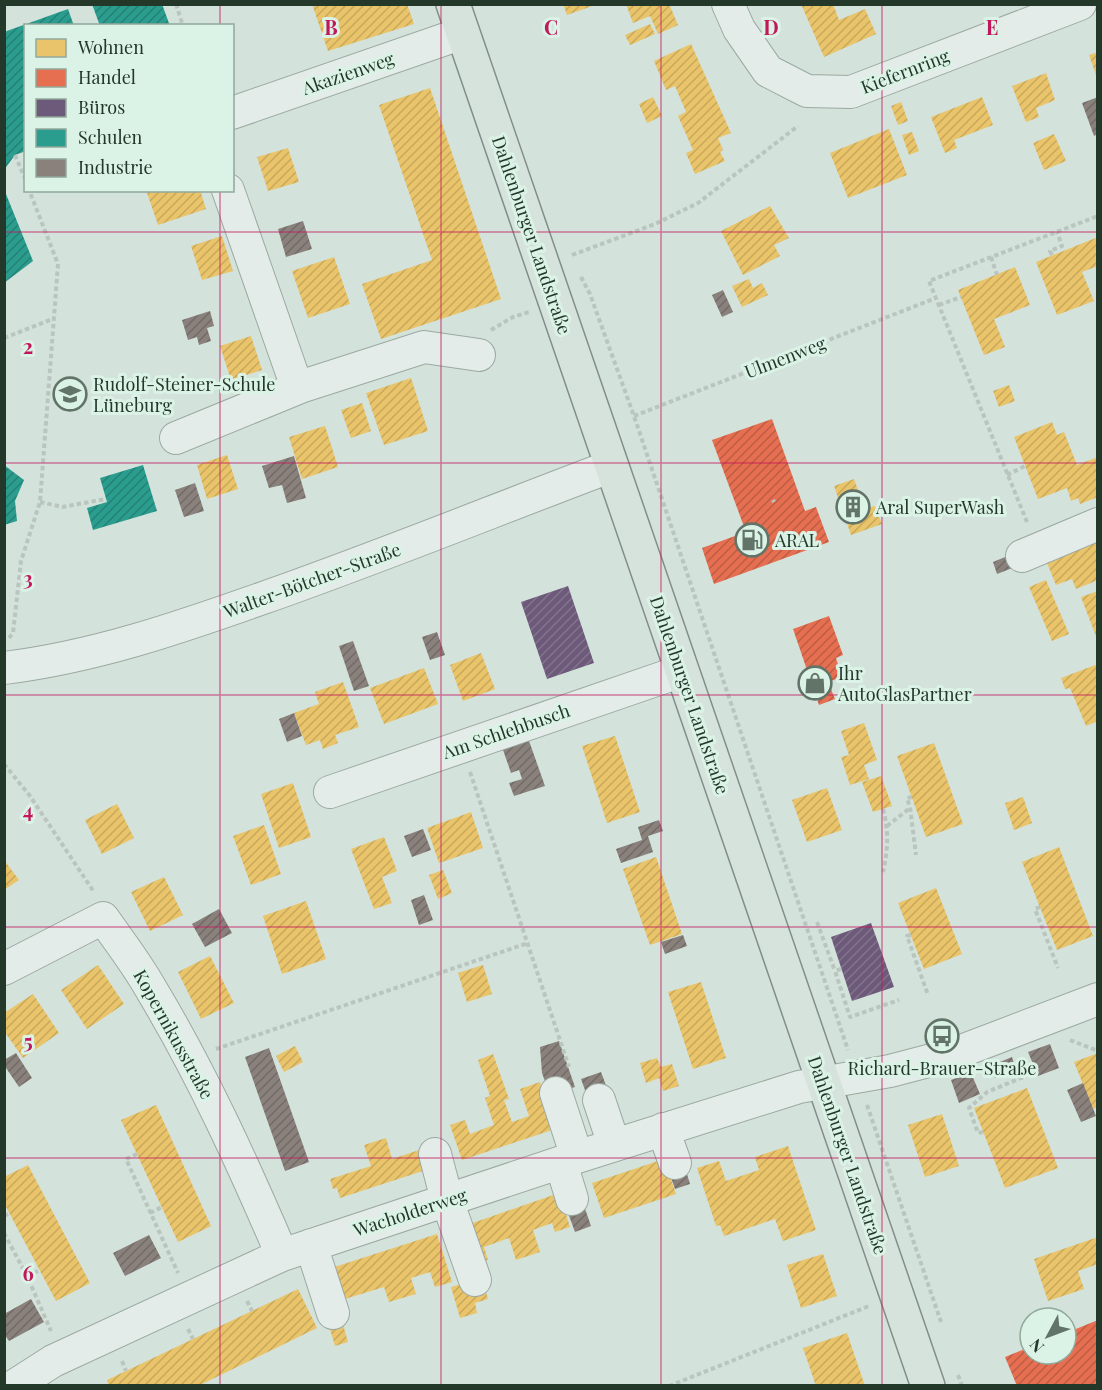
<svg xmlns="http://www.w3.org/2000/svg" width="1102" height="1390" font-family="'Playfair Display',serif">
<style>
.homes{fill:url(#homes-hatch)}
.shops{fill:url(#shops-hatch)}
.offices{fill:url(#offices-hatch)}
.schools{fill:url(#schools-hatch)}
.industry{fill:url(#industry-hatch)}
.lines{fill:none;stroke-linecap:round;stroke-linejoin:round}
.minor-casing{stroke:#9ba9a1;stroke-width:34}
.major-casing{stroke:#828f87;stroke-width:36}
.path{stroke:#bac5bf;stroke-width:4;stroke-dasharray:4.5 3;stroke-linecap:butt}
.minor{stroke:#e3ece8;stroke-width:32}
.major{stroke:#d6e3dc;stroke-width:33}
.grid{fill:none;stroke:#c2185b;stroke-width:1.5;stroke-opacity:0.55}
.labels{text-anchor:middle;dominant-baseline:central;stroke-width:6;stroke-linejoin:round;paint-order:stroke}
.street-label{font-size:18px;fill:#233829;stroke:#dbf3e6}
.poi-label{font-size:18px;fill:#233829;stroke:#dbf3e6;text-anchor:start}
.grid-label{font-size:20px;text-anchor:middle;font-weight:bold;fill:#c2185b;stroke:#dbf3e6;stroke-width:6;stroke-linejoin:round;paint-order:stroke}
</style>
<defs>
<pattern id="homes-hatch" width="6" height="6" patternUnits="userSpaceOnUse" patternTransform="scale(1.5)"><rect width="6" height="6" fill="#e9c46a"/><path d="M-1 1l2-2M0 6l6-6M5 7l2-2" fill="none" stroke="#c8a95c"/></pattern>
<pattern id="shops-hatch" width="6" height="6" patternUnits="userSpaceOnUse" patternTransform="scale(1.5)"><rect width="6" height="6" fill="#e76f51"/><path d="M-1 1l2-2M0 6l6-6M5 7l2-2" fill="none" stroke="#bb5c43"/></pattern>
<pattern id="offices-hatch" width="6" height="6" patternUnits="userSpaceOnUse" patternTransform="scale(1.5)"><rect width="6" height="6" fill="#6d597a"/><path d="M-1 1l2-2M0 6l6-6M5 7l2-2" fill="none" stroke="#81748b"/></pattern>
<pattern id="schools-hatch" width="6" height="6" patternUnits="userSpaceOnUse" patternTransform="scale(1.5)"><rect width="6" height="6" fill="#2a9d8f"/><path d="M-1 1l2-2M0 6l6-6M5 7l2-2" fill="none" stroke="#248175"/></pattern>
<pattern id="industry-hatch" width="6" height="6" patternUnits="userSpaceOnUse" patternTransform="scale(1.5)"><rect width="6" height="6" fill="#8a817c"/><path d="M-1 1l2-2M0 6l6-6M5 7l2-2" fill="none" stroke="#706b66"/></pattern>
</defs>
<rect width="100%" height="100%" fill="#d3e3db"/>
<!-- homes -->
<path class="homes" d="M 312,4 L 407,4 L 414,24 L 328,51 Z
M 563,4 L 595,4 L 595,5 L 567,15 Z
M 626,4 L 675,4 L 670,6 L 678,25 L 658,34 L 650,16 L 633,23 Z
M 801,4 L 833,4 L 839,20 L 865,9 L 876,34 L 824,57 Z
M 650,24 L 655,34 L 630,45 L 625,35 Z
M 691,44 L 731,133 L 718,138 L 723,150 L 720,152 L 725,161 L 695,174 L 686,153 L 693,150 L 678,116 L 686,112 L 675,86 L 666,90 L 654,61 Z
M 1098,52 L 1098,78 L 1097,78 L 1089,55 Z
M 1046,73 L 1055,100 L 1036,108 L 1039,117 L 1026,122 L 1012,86 Z
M 430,88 L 501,299 L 381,339 L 362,284 L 432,260 L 379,105 Z
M 653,97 L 662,116 L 647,123 L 639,104 Z
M 982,97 L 993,125 L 954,140 L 957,148 L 945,153 L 931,117 Z
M 901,102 L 908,121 L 898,125 L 891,106 Z
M 889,129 L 907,175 L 848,198 L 830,153 Z
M 912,132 L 919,151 L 909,155 L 902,135 Z
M 1054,134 L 1066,161 L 1044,170 L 1033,143 Z
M 288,148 L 299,182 L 268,191 L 257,157 Z
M 146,190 L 200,190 L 206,209 L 158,225 Z
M 770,206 L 789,238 L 774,245 L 780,256 L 743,275 L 721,231 Z
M 222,236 L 233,271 L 202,280 L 191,246 Z
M 1098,237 L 1098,266 L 1082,272 L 1094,301 L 1057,315 L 1036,262 Z
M 334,257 L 350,304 L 308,318 L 292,271 Z
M 1015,267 L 1030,305 L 994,319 L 1005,347 L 984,355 L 958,290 Z
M 749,279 L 753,288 L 762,283 L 768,295 L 742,307 L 732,286 Z
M 251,336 L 262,370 L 231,380 L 220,346 Z
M 411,378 L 428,431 L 384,445 L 366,393 Z
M 1009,385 L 1015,401 L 999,407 L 993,391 Z
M 362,403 L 371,431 L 351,438 L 341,410 Z
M 1052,422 L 1057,435 L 1064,432 L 1077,465 L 1098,457 L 1098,497 L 1080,504 L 1078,498 L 1071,501 L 1067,488 L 1038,499 L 1014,437 Z
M 325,426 L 338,467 L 302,479 L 289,437 Z
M 227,455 L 238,489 L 207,499 L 197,465 Z
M 854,479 L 865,509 L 875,506 L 882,524 L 851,535 L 834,486 Z
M 1098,538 L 1098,580 L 1076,589 L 1072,579 L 1056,585 L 1047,563 L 1063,557 L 1061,553 Z
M 1046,580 L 1069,634 L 1052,641 L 1029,587 Z
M 1098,591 L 1098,639 L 1097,639 L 1081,597 Z
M 481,653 L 495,689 L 463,701 L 450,665 Z
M 1098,664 L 1098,721 L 1086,726 L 1070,688 L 1065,689 L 1061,678 Z
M 424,668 L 438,704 L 384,724 L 370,688 Z
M 343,682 L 359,727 L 335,735 L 338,743 L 323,749 L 320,740 L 306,745 L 294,713 L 319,704 L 315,692 Z
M 864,723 L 877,760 L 864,765 L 869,779 L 850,785 L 841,757 L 849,755 L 841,731 Z
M 615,736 L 640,812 L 607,823 L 582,746 Z
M 934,743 L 963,824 L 926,837 L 897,756 Z
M 881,776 L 892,806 L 873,812 L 862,782 Z
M 293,783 L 311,837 L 279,848 L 261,794 Z
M 827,788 L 842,830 L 807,842 L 792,800 Z
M 1023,797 L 1032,823 L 1014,830 L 1005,803 Z
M 117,804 L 134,838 L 102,854 L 85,820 Z
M 471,812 L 483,848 L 439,863 L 427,828 Z
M 264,825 L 281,874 L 251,885 L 233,836 Z
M 384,837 L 397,871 L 382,877 L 392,903 L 374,909 L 351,849 Z
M 1059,847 L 1093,936 L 1057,950 L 1022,862 Z
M 656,857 L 682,934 L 650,945 L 623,869 Z
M 4,860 L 19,880 L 4,890 Z
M 443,870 L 452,893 L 438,899 L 429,875 Z
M 164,877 L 183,915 L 150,931 L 131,892 Z
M 936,888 L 962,954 L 924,969 L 898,903 Z
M 306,901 L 326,959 L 282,974 L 263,916 Z
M 210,956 L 234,1003 L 201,1019 L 178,972 Z
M 98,965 L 124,1004 L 87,1029 L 61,990 Z
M 483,965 L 492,994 L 467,1002 L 458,973 Z
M 701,982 L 726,1058 L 693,1069 L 668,992 Z
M 33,994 L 59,1033 L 23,1058 L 4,1031 L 4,1013 Z
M 295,1046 L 303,1062 L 284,1072 L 276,1056 Z
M 1098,1053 L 1098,1107 L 1093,1109 L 1074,1062 Z
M 493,1054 L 509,1099 L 504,1100 L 512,1122 L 529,1116 L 520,1089 L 540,1082 L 555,1129 L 462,1160 L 450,1125 L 465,1120 L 470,1134 L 494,1125 L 485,1098 L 490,1096 L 478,1060 Z
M 657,1058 L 661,1067 L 672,1064 L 679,1086 L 663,1091 L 659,1078 L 646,1083 L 640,1063 Z
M 1027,1088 L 1058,1168 L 1005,1188 L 974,1108 Z
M 156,1105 L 211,1226 L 178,1242 L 121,1120 Z
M 942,1114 L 959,1166 L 925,1177 L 908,1125 Z
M 386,1138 L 392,1159 L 425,1148 L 432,1168 L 340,1198 L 337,1188 L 333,1189 L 330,1179 L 371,1166 L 364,1145 Z
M 788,1146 L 816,1230 L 783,1241 L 775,1219 L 724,1236 L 720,1225 L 716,1226 L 697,1168 L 719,1161 L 726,1181 L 759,1170 L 755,1157 Z
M 664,1159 L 676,1194 L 604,1218 L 592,1183 Z
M 28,1165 L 90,1283 L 56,1301 L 4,1203 L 4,1177 Z
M 559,1193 L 570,1227 L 555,1232 L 552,1223 L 533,1230 L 540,1252 L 516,1260 L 509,1238 L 484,1247 L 488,1260 L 474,1265 L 461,1227 Z
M 437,1234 L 452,1282 L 435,1287 L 430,1272 L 411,1278 L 416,1294 L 389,1302 L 384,1287 L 335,1302 L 325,1270 Z
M 1098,1237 L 1098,1264 L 1078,1271 L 1084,1289 L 1048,1301 L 1034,1259 Z
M 823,1254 L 837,1296 L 801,1308 L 787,1265 Z
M 482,1278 L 488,1299 L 475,1303 L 477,1313 L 460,1318 L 451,1287 Z
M 298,1289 L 317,1328 L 198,1386 L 109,1386 L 107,1380 Z
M 339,1311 L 348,1342 L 335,1346 L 326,1316 Z
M 847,1333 L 865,1386 L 816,1386 L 803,1348 Z"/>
<!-- shops -->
<path class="shops" d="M 772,419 L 805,511 L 816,507 L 829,542 L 714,584 L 702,548 L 746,532 L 712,440 Z
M 829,616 L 843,655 L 836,658 L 842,677 L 828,682 L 835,699 L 819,705 L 793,629 Z
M 1098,1320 L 1098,1386 L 1017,1386 L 1005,1357 L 1030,1347 L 1030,1354 L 1066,1354 L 1066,1333 Z"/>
<!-- offices -->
<path class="offices" d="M 568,586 L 594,663 L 547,679 L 521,602 Z
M 871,923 L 894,987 L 852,1001 L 831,937 Z"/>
<!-- schools -->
<path class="schools" d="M 92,4 L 162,4 L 170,26 L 100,26 Z
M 68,9 L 74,26 L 26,26 L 26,151 L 15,155 L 4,170 L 4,32 Z
M 4,189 L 33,261 L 4,283 Z
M 4,465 L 24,480 L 15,501 L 17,521 L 4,525 Z
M 143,465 L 157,511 L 93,530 L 87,508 L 107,502 L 100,478 Z"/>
<!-- industry -->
<path class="industry" d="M 1098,97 L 1098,134 L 1094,136 L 1082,103 Z
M 303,221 L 312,249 L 286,257 L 278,229 Z
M 723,290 L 733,312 L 722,317 L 712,295 Z
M 210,311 L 214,326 L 207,328 L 211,341 L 199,345 L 197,337 L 188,340 L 182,320 Z
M 294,456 L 306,498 L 287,503 L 282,485 L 269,488 L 262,466 Z
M 195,483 L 204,511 L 184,517 L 175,490 Z
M 1015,553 L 1020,565 L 997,574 L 993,562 Z
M 437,632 L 445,655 L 430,660 L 422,637 Z
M 353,641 L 369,686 L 354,691 L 339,646 Z
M 294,713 L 302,736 L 287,742 L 279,719 Z
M 528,738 L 545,786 L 514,796 L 509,783 L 522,779 L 519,770 L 511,773 L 502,747 Z
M 659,820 L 663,831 L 648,836 L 653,852 L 621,863 L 616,849 L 642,840 L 638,827 Z
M 423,829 L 431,850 L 412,857 L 404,836 Z
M 424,895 L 433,920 L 419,925 L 411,900 Z
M 219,909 L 232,933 L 205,947 L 192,924 Z
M 683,935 L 687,946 L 665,954 L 661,942 Z
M 559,1041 L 575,1087 L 550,1095 L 542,1073 L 540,1047 Z
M 1050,1044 L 1059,1068 L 1038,1076 L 1028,1052 Z
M 269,1048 L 309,1162 L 285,1171 L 245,1057 Z
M 16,1053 L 32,1078 L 19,1087 L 4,1065 L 4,1060 Z
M 1012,1057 L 1016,1070 L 995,1078 L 990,1066 Z
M 601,1072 L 610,1096 L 590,1104 L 581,1079 Z
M 971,1073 L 980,1094 L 959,1103 L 951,1080 Z
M 1083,1083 L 1096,1116 L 1081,1122 L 1067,1090 Z
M 683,1161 L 690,1184 L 675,1189 L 667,1166 Z
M 581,1197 L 591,1226 L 575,1232 L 564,1202 Z
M 149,1235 L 161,1258 L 125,1276 L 113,1253 Z
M 31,1299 L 44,1322 L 9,1341 L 4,1334 L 4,1314 Z"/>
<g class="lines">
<!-- minor casing -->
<g class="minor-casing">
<path id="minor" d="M 728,4 L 739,29 L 768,71 L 807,91 L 851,92 L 1080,4
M 232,113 L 463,33
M 228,190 L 293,376 L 303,386
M 176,438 L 303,386 L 424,347 L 479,355
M 1022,556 L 1098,524
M 4,668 C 94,657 178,628 263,598 C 380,557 495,510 612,466
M 330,792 L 682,671
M 4,969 L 103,918 C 119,941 137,964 151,989 C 202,1074 243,1164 282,1255
M 556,1093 L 577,1157
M 599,1100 L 614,1145
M 663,1129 L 675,1163
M 435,1154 L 447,1200 L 475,1280
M 561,1163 L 572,1199
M 311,1245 L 333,1313
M 14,1386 L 53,1361 L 282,1255 L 577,1157 L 799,1087 L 890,1071 L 951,1055 L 1098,999"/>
</g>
<!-- major casing -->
<g class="major-casing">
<path id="major" d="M 453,4 L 928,1386"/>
</g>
<!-- path -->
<path class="path" d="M 176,4 L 183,26
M 15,155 L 26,181
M 572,255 L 655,224 L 698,203 L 798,126
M 1052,255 L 1050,251 L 1062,246 L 1057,232
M 991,257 L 997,275
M 581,277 L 590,294 L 634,416 L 848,1050
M 939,305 L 961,297
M 491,330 L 513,317 L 529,312
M 4,338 L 55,318
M 634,416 L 936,298
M 1007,475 L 1025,466
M 773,500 L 774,502
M 40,502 L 62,507 L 106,499
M 1027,522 L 929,281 L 1098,216
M 9,638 L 13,633 L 21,561 L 40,502 L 58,264 L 29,190
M 4,764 L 30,796 L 94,892
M 470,772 L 569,1067
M 912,797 L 907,798 L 910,807 L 916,855
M 883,809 C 889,831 888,850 883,872
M 887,826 L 910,808
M 1040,907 L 1035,909 L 1058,968
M 817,922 L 835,971
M 911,935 L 907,936 L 928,995
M 841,969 L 835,971 L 850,1017 L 899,1000
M 1070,1040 L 1098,1051
M 216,1049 L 528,943
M 867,1105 L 941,1322
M 983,1132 L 978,1133 L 969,1108 L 987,1092 L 1026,1076
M 137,1154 L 126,1159 L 178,1273
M 150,1213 L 162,1207
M 4,1216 L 10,1213
M 4,1233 L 27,1276 L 51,1331
M 27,1276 L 40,1270
M 247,1301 L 252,1311
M 188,1329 L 193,1339
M 122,1361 L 126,1371
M 958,1375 L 962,1386
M 669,1386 L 869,1306"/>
<!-- minor -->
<use href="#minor" class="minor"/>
<!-- major -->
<use href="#major" class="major"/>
</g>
<!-- grid -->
<path class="grid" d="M 220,4 L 220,26M 441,4 L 441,1386M 661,4 L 661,1386M 882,4 L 882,1386M 220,190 L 220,1386M 4,232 L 1098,232M 4,463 L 1098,463M 4,695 L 1098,695M 4,927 L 1098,927M 4,1158 L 1098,1158"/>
<!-- icons -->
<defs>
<g id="school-ring" transform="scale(1.725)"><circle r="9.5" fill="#dbf3e6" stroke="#617467" stroke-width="1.5"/><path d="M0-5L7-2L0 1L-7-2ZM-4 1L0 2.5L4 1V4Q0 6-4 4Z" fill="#617467"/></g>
<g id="building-ring" transform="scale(1.725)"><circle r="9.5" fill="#dbf3e6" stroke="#617467" stroke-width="1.5"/><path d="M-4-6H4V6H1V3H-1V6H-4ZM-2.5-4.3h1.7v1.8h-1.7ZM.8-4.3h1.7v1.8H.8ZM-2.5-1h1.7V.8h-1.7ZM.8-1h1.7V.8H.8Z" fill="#617467"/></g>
<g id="fuel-ring" transform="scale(1.725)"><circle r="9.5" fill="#dbf3e6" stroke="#617467" stroke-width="1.5"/><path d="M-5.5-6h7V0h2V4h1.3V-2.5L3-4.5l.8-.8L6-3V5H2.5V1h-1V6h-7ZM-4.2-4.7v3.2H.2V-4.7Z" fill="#617467"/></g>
<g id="shop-ring" transform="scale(1.725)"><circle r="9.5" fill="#dbf3e6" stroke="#617467" stroke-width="1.5"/><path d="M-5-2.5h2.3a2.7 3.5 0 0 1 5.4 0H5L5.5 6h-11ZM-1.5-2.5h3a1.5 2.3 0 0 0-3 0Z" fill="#617467"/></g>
<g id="bus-ring" transform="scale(1.725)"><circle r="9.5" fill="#dbf3e6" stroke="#617467" stroke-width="1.5"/><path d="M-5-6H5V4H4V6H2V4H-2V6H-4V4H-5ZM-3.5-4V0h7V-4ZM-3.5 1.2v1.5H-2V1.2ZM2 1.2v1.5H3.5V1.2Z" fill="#617467"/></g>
</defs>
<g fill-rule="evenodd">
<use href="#school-ring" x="70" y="394"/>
<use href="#building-ring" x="853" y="507"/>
<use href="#fuel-ring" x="752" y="540"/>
<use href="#shop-ring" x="815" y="683"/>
<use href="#bus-ring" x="942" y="1036"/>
</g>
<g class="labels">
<!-- street labels -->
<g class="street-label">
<text transform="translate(905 71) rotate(-21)">Kiefernring</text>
<text transform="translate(348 73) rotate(-19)">Akazienweg</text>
<text transform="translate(532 235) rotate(71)">Dahlenburger Landstraße</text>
<text transform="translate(785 357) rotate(-21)">Ulmenweg</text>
<text transform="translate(312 580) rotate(-20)">Walter-Bötcher-Straße</text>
<text transform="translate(690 695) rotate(71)">Dahlenburger Landstraße</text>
<text transform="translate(506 731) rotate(-19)">Am Schlehbusch</text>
<text transform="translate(174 1034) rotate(61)">Kopernikusstraße</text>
<text transform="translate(848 1155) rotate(71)">Dahlenburger Landstraße</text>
<text transform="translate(410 1212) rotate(-18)">Wacholderweg</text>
</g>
<!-- poi labels -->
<g class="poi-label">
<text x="93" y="384">Rudolf-Steiner-Schule<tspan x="93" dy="21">Lüneburg</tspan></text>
<text x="876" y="507">Aral SuperWash</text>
<text x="775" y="540">ARAL</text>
<text x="838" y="673">Ihr<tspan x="838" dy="21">AutoGlasPartner</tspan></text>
<text x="942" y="1068" text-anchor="middle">Richard-Brauer-Straße</text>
</g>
</g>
<g class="grid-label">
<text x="331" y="35">B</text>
<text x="551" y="35">C</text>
<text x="771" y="35">D</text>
<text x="992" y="35">E</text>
<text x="28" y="354">2</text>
<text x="28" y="586">3</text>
<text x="28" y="818">4</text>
<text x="28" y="1049">5</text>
<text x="28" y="1281">6</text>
</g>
<!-- border -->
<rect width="1102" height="1390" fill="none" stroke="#233829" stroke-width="12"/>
<!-- legend -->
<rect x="24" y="24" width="210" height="168" fill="#dbf3e6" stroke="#91a89a" stroke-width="1.5"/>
<rect x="36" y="39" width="30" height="18" fill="#e9c46a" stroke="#91a89a" stroke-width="1.5"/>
<text x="78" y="54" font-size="18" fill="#233829">Wohnen</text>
<rect x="36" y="69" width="30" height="18" fill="#e76f51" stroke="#91a89a" stroke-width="1.5"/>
<text x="78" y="84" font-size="18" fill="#233829">Handel</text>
<rect x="36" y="99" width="30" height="18" fill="#6d597a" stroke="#91a89a" stroke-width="1.5"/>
<text x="78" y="114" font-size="18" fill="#233829">Büros</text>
<rect x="36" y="129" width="30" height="18" fill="#2a9d8f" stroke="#91a89a" stroke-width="1.5"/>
<text x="78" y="144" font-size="18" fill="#233829">Schulen</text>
<rect x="36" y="159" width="30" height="18" fill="#8a817c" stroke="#91a89a" stroke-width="1.5"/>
<text x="78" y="174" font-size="18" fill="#233829">Industrie</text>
<!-- north arrow -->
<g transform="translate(1048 1336) rotate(229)"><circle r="28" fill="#dbf3e6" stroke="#91a89a" stroke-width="1.5"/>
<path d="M0-4.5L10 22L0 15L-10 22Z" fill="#617467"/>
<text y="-9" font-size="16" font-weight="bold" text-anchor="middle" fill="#233829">N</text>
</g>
</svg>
